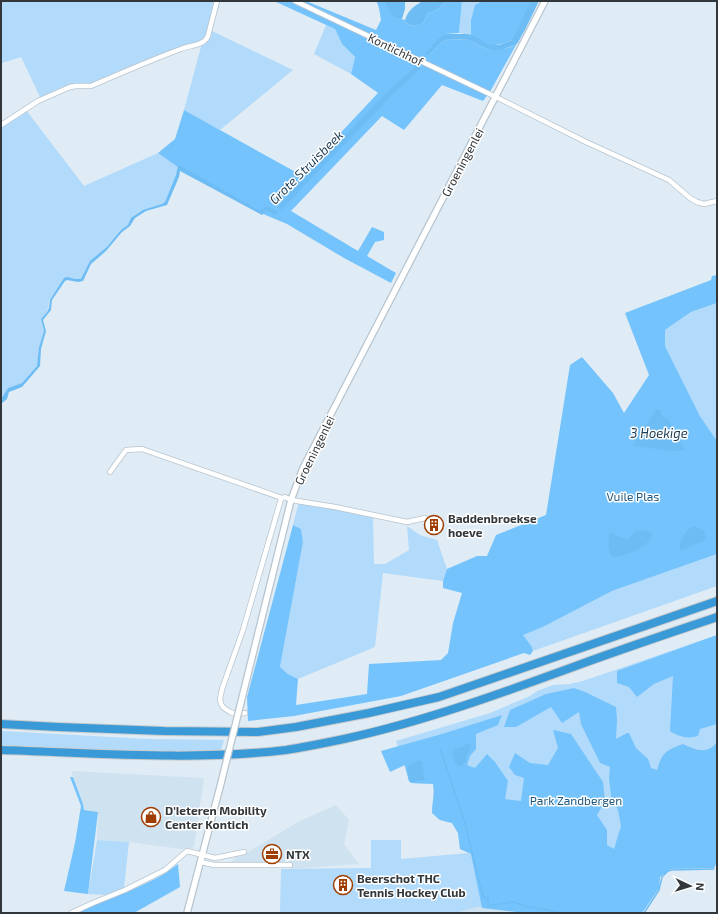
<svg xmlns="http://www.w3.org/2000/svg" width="718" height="914" font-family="'Exo 2',sans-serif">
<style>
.built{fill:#cfe2f0}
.green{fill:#b2dafa}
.forest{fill:#75c3fc}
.water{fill:#6ebcf4}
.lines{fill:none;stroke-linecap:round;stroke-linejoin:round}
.stream{stroke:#6ebcf4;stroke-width:1.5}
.minor-casing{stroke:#b8c4ce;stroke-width:6}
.tertiary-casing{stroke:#b8c4ce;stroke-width:8}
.motorway-casing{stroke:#cacbcc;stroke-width:10}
.minor{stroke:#fff;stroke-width:4.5}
.tertiary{stroke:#fff;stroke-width:5.5}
.motorway{stroke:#3a9ad8;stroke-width:8}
.tertiary-bridge-casing{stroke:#b8c4ce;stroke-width:8;stroke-linecap:butt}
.tertiary-bridge{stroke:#fff;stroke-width:5.5}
.labels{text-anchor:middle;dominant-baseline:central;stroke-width:3;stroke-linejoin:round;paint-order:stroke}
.street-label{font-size:12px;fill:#32373b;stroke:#fff}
.park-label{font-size:12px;fill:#1e577d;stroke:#fff}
.poi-label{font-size:12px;font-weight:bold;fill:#32373b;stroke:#fff;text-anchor:start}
.water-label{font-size:13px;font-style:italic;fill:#1d3e56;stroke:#fff}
</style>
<rect width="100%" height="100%" fill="#dfecf5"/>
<!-- built -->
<path class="built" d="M 71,771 L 204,778 L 194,847 L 181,849 L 129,842 L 97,840 L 98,812 L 84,810 L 83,804 Z
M 336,805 L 349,820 L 344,844 L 359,864 L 291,869 L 291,863 L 286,860 L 283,864 L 231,863 L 237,855 L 242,854 L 250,851 L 298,822 Z
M 478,907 L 526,913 L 455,913 Z"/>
<!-- green -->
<path class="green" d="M 1,1 L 220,1 L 212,31 L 293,70 L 220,130 L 184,110 L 202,43 L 91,86 L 76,86 L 41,99 L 21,57 L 2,63 L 1,62 Z
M 462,1 L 483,1 L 475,6 L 471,20 L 471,35 L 459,33 Z
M 326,25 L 335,29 L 342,44 L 355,57 L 351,74 L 314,54 Z
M 26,110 L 84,186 L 158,153 L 179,168 L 166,203 L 145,211 L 135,217 L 129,226 L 121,230 L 111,244 L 90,263 L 80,281 L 66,278 L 51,300 L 49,300 C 49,310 47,312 41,319 L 44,331 L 40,343 L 37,366 L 22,383 L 8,388 L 1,399 L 1,127 Z
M 717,303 L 717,441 L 700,416 L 665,346 L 665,330 L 691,312 Z
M 299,501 L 373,515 L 374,564 L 385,564 L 409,550 L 407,526 L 420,535 L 437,540 L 447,569 L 443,581 L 383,573 L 375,647 L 298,679 L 288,674 L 280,667 L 303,542 L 301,529 L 293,525 Z
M 717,554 L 717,586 L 533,651 L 532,647 L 522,635 L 543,627 L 612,591 Z
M 717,635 L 717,862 L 714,868 L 671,869 L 660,877 L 659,888 L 642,913 L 526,913 L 478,907 L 455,913 L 280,913 L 281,869 L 371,868 L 371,840 L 401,840 L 401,859 L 469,853 L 460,849 L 458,833 L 452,823 L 440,820 L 432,813 C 432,803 435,794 433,784 L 411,783 L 409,781 L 396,741 L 490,713 L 530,696 L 537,691 L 553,685 L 570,684 L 583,681 Z
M 1,731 L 148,739 L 224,740 L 221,750 C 148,753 74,748 1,745 Z
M 97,840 L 129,842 L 124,888 L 106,895 L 88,894 Z"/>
<!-- forest -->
<path class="forest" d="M 274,1 L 306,1 L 376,30 L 381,20 C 380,14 379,5 376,1 L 383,1 C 389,11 393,18 405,20 L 406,23 L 412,26 L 423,23 L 428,13 L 437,10 L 446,1 L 462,1 L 459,33 L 445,34 L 426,55 L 429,55 L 442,42 L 449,39 L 470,40 L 482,47 L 492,50 L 508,48 L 516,45 L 491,90 L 483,101 L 442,85 L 404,130 L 382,116 L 291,211 L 358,251 L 372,227 L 384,232 L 384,240 L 375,242 L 367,256 L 396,273 L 391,283 L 344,258 L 287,224 L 256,211 L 179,168 L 158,153 L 175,139 L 184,110 L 301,175 L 378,93 L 351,74 L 355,57 L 342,44 L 335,29 Z
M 483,1 L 537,1 L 518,43 L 512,40 C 489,49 491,45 471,35 L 471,20 L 475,5 Z
M 717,275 L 717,303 L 691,312 L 665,330 L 665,346 L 700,416 L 717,441 L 717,554 L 612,591 L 543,627 L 523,635 L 532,647 L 533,651 L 530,655 L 524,653 L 401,696 L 294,716 L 248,721 L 247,697 L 293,525 L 301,529 L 303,542 L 280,667 L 288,674 L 298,679 L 296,705 L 367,694 L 369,664 L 441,660 L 448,653 L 453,623 L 462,593 L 443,588 L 443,581 L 447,569 L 477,556 L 487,556 L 496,535 L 546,515 L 570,365 L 582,357 L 613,393 L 624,413 L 649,375 L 625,313 L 711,280 L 712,276 Z
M 717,635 L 717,724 L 700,729 L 698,736 C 688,739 679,737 670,731 L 673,676 L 654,684 L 637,697 L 629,687 L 617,683 L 617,671 Z
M 574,688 L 585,692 L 616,707 L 617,720 L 616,739 L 627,733 L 629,733 L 636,748 L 648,759 L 651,768 L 657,770 C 662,752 667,750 683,744 C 695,750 708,755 717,742 L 717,862 L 714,868 L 671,869 L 660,877 L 659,888 L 642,913 L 526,913 L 482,908 L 471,854 L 460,849 L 458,833 L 452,823 L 440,820 L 432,813 C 432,803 435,794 433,784 L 411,783 L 409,781 L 405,765 L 390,772 L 381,751 L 442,734 L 502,715 L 498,725 L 476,734 L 476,749 L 470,756 L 467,765 L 475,768 L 487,754 L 495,762 L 508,781 L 505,799 L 521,801 L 524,778 L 515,775 L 509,767 L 515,753 L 530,763 L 548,765 L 558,748 L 553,730 L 571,734 L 603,782 L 605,801 L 597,815 L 607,830 L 607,845 L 614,849 L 621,826 L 618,810 L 611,796 L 609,778 L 610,767 L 600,763 L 581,724 L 579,712 L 562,723 L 551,707 L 516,727 L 504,727 L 510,710 L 546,694 Z
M 70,777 L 73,777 L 83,804 L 84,810 L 98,812 L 88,894 L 64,891 L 75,843 L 81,806 Z
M 178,864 L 180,887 L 134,913 L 78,913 C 111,895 148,888 178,864 Z"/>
<!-- water -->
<path class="water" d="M 383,1 L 405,1 L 405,9 L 402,19 C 392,19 388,9 383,1 Z
M 423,1 L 446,1 L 437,10 L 428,13 L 423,23 L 420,24 L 412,26 L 406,23 L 405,20 C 408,10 414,6 423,1 Z
M 531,1 L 539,1 L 525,30 L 516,45 L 500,50 L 492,50 L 482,47 L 470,40 L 449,39 L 442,42 L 429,55 L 426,55 L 426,53 L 437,40 L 445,34 L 467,34 L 472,35 L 489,44 L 499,45 L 512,40 Z
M 418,65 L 420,66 L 420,69 L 397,90 L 281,210 L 278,207 L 284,200 L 376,103 L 400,80 Z
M 178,166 L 181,166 L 260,211 L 267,206 L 278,212 L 277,214 L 273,214 L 266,210 L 262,215 L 180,171 L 179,177 L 167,205 L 146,211 L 135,218 L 130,226 L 122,232 L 106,251 L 91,264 L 83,281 L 78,282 L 67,280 L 65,281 L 52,300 L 51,310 L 43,320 L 46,331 L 41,349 L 40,366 L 22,387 L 9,392 L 7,399 L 1,404 L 1,399 L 8,388 L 22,383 L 37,366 L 39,347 L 44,331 L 41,319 L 47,312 L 49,308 L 50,300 L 64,278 L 67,277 L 75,279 L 81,279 L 90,261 L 107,247 L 121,230 L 128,225 L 131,218 L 143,210 L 162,204 L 165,202 L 176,175 Z
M 657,409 L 660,410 C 661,415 663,418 668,419 L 685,450 L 674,451 L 633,446 L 637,437 Z
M 694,526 L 704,530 L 706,541 C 697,542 689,549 681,550 L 679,547 C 681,539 686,528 694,526 Z
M 645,530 L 650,532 L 653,535 C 645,549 628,556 612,557 C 607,549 608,541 610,532 L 614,533 L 615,535 L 627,540 L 636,531 Z
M 469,743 L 471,744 L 469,751 L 465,758 L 466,759 L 466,762 L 461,765 L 460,767 C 454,763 453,758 452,752 L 455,748 L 460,748 Z
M 420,760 L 422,762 L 425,780 L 412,782 L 409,781 L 407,769 L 408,766 Z"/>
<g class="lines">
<!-- stream -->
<path class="stream" d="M 440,749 L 465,823 L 483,897 L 488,898 L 488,906 L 513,902 L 525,906 L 562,913
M 644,913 L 659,890 L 662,877 L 668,871 L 672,870 L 714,869"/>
<!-- minor casing -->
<g class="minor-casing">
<path id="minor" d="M 295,1 L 496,97 L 586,142 L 669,180 L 690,198 L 697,202 L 704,204 L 717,201
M 1,125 L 38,101 L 70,87 L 76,86 L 91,86 C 121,73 151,60 181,49 C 190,45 204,46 208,36 L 217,1
M 110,472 L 126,450 L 142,449 L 282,498
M 245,713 L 236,714 L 230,712 L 224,708 L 221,704 L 220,699 L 222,689 L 243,630 L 281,499 L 285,497 L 291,500 L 335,507 L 407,522 L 425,518
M 201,862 L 214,865 L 290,865
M 71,913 L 93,903 L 125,890 L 165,870 L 187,851 L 215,858 L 244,852"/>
</g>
<!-- tertiary casing -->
<g class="tertiary-casing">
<path id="tertiary" d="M 241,702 L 291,500 L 303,468 L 545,1
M 187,913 L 221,783"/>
</g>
<!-- motorway casing -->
<g class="motorway-casing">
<path id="motorway" d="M 1,724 L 58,727 L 164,731 L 258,732 L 296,727 L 369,713 L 439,697 L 717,601
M 1,750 C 95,753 192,761 286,750 C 305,747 325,743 344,739 C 426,721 505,692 584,663 C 628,647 673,632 717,617"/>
</g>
<!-- minor -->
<use href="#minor" class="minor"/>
<!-- tertiary -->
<use href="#tertiary" class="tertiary"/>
<!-- motorway -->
<use href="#motorway" class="motorway"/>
<!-- tertiary-bridge casing -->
<g class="tertiary-bridge-casing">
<path id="tertiary-bridge" d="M 221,783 L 241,702"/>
</g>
<!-- tertiary-bridge -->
<use href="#tertiary-bridge" class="tertiary-bridge"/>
</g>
<!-- icons -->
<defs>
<g id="building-ring" transform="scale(1)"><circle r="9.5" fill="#fff" stroke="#9f3c00" stroke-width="1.5"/><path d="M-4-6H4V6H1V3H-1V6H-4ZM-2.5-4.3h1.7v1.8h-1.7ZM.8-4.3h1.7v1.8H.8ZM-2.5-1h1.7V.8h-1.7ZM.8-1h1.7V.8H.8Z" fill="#9f3c00"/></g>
<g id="shop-ring" transform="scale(1)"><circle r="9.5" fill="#fff" stroke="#9f3c00" stroke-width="1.5"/><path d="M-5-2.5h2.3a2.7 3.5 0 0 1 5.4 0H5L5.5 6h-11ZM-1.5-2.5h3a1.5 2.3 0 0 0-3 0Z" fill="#9f3c00"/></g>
<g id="office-ring" transform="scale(1)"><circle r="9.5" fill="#fff" stroke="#9f3c00" stroke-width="1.5"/><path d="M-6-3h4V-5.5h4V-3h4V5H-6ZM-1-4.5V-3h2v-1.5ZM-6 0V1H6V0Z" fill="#9f3c00"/></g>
</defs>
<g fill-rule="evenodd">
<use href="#building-ring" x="434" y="525"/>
<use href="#shop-ring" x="151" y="817"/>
<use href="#office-ring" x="272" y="854"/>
<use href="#building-ring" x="343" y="885"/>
</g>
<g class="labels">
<!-- street labels -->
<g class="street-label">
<text transform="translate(396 49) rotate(26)">Kontichhof</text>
<text transform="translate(462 162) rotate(-62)">Groeningenlei</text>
<text transform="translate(314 450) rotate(-64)">Groeningenlei</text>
</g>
<!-- park labels -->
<g class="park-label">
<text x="633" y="496">Vuile Plas</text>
<text x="576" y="800">Park Zandbergen</text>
</g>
<!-- poi labels -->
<g class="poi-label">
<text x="448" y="518">Baddenbroekse<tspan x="448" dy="14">hoeve</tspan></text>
<text x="165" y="810">D’Ieteren Mobility<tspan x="165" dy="14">Center Kontich</tspan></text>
<text x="286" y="854">NTX</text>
<text x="357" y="878">Beerschot THC<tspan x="357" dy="14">Tennis Hockey Club</tspan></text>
</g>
<!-- water labels -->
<g class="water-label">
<text transform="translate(306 167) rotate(-45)">Grote Struisbeek</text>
<text x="659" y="433">3 Hoekige</text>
</g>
</g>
<!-- border -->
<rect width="718" height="914" fill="none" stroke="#32373b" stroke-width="4"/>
<!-- north arrow -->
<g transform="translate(690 886) rotate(94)" stroke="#ffffff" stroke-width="3" paint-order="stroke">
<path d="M0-3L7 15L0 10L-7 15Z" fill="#32373b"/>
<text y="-6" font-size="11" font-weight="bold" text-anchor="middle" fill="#32373b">N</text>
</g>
</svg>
